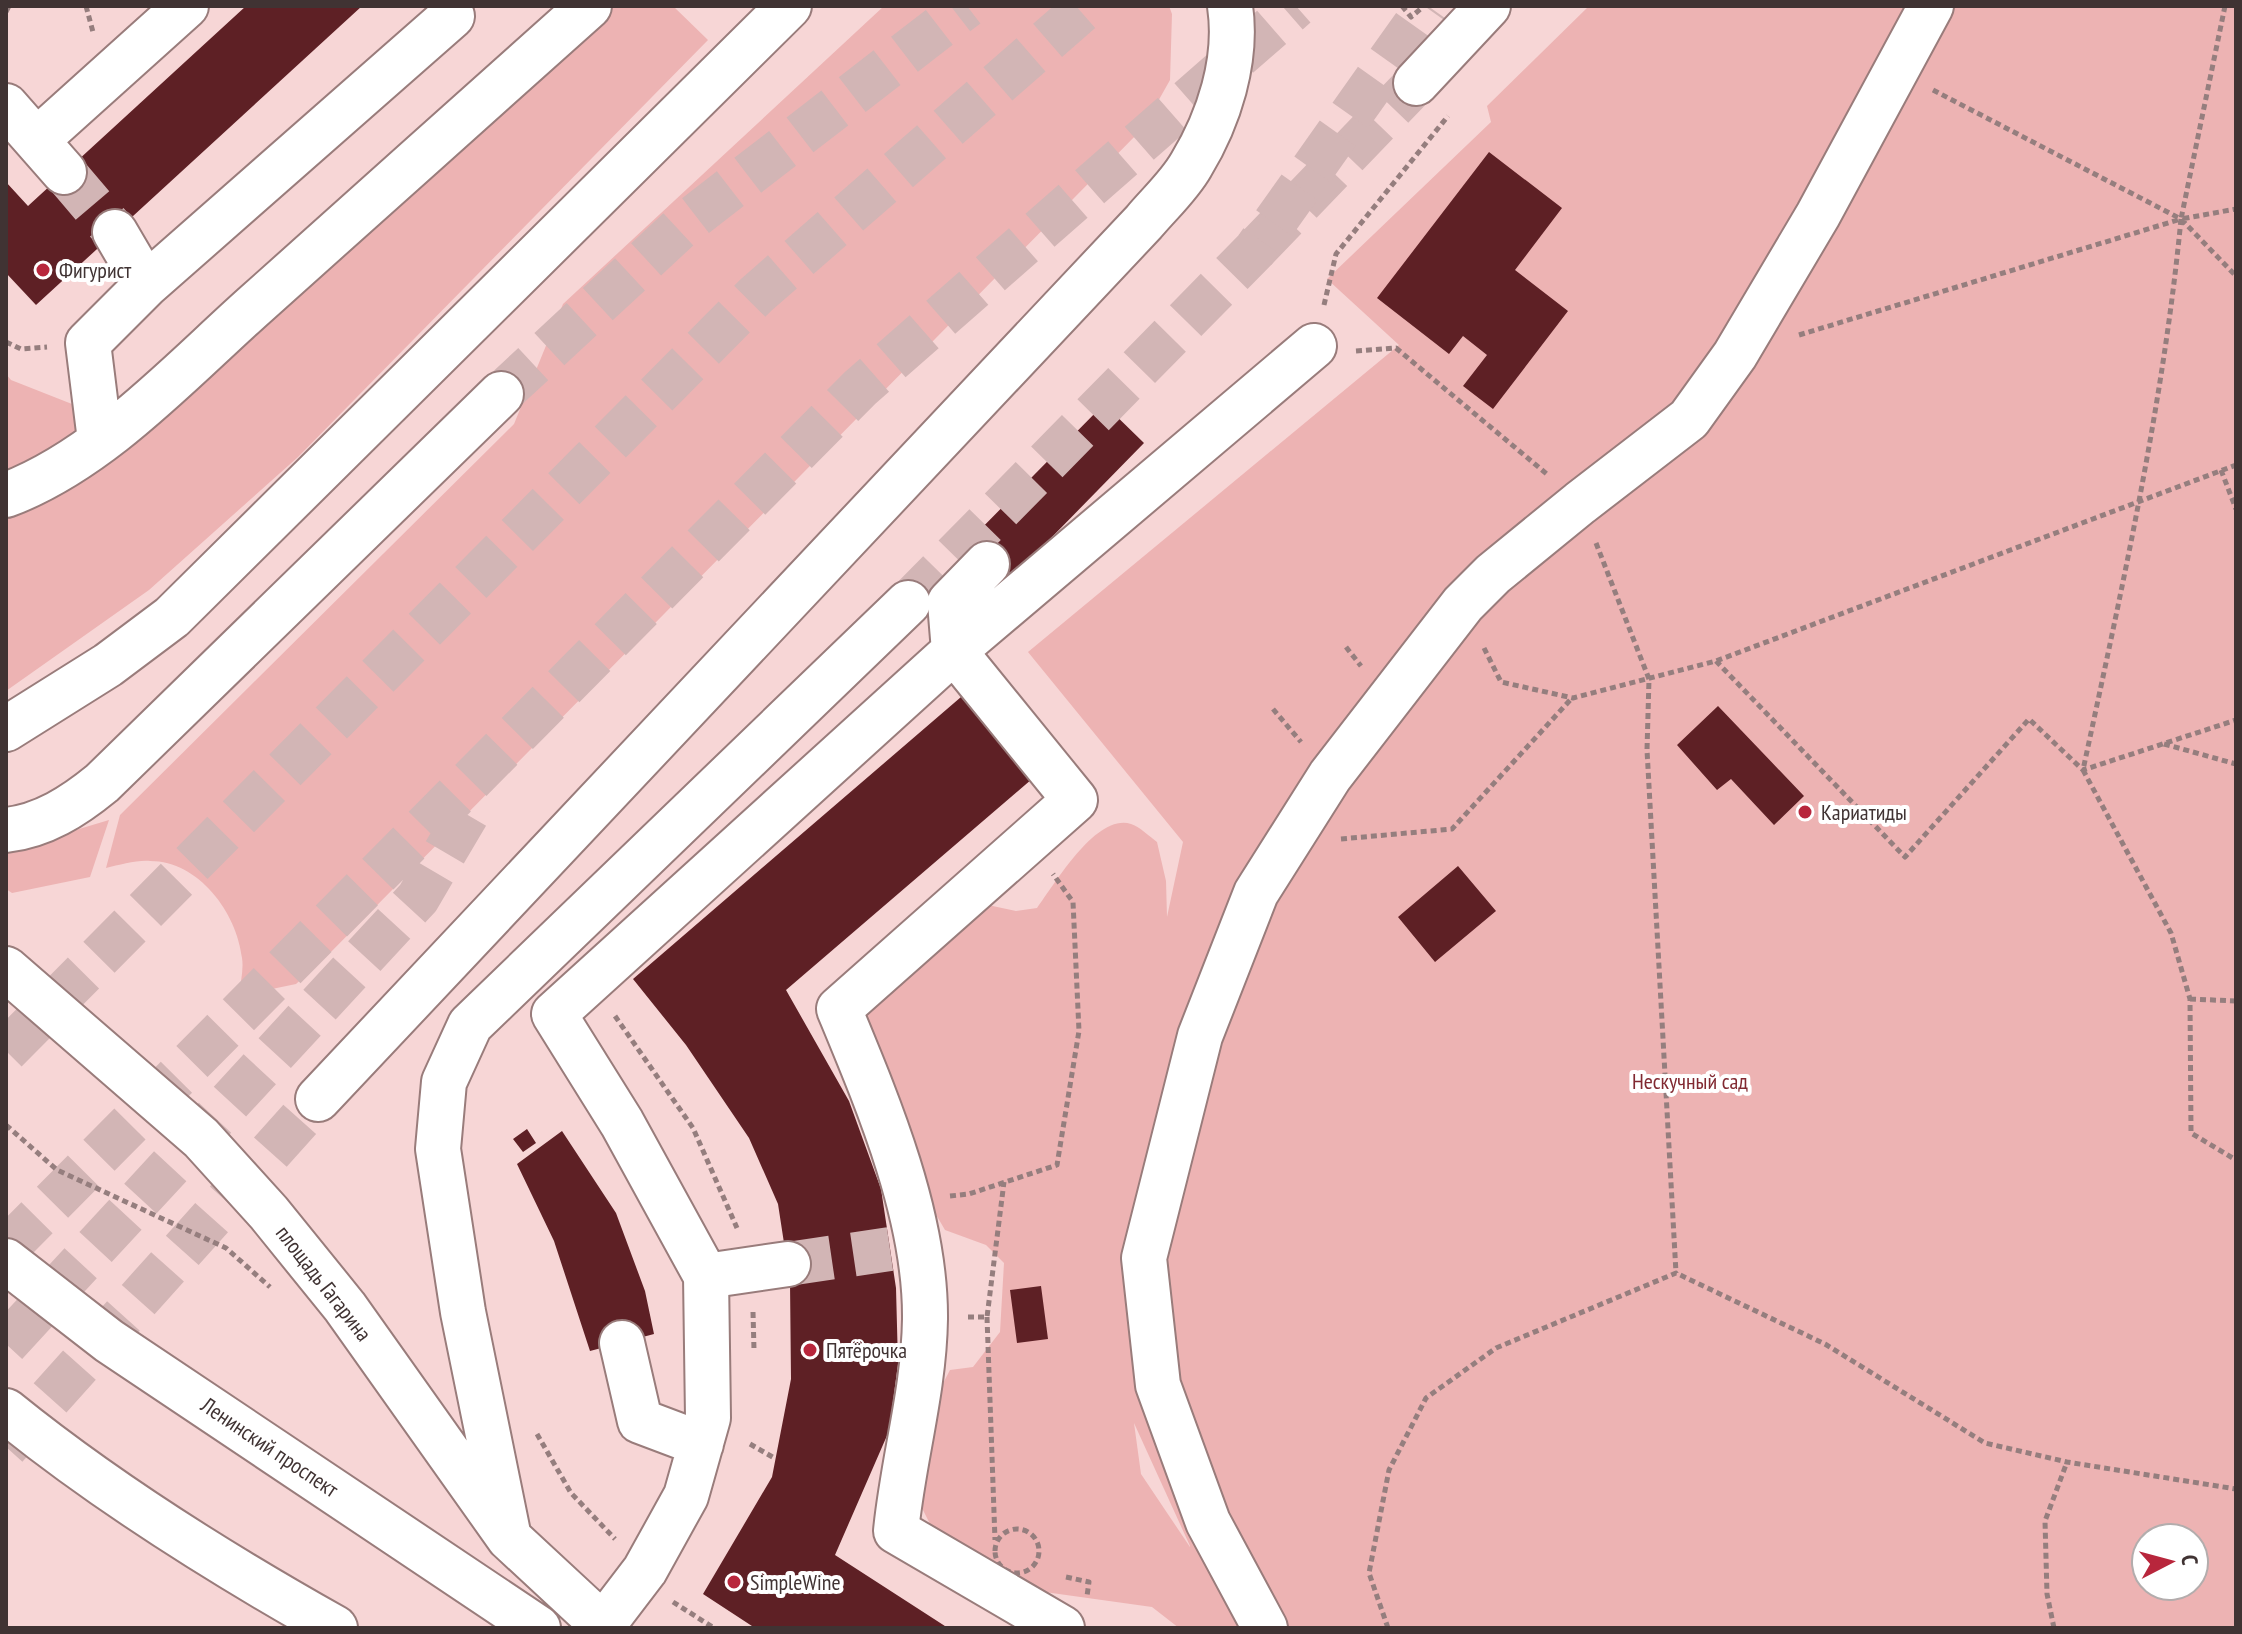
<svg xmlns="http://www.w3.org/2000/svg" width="2242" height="1634" font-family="'PT Sans Narrow',sans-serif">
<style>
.green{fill:#edb3b3;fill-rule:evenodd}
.building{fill:#5e2025}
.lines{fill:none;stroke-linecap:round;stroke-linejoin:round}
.minor-tunnel{stroke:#d2b5b5;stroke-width:44;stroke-dasharray:44 22;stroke-linecap:butt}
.major-tunnel{stroke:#d2b5b5;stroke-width:44;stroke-dasharray:44 22;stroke-linecap:butt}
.minor-casing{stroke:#997c7b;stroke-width:48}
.major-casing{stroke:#997c7b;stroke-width:48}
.path{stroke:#957e7e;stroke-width:5;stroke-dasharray:6 4;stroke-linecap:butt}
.minor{stroke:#fff;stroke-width:44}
.major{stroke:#fff;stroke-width:44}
.poi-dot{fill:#b8263c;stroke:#fff;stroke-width:3}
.labels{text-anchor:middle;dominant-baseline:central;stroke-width:8;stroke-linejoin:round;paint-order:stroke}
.poi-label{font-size:22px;fill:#403333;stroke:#fff;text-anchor:start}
.park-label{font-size:22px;fill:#812931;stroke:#fff}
.street-label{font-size:22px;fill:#403333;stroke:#fff}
</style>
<rect width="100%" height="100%" fill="#f7d6d6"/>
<!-- green -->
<path class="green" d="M 589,6 L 673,6 L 708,40 L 298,457 L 149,590 L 6,691 L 6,374 L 11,380 L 77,406 L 100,440 Z
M 884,6 L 1169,6 L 1172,14 L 1170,80 L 1143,128 L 328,955 L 296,984 L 239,996 C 240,984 244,970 242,958 C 237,913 199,861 150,861 C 136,860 120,865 106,868 L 120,815 L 514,424 L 563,304 Z
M 1589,6 L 2236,6 L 2236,1628 L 1179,1628 L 1152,1607 L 1009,1587 L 944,1552 L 922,1508 L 921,1486 L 937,1395 L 950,1370 L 973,1367 L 1000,1332 L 1004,1263 L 986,1245 L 945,1230 L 885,1127 L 863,1059 L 866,963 L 974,902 L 1016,911 L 1037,908 C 1055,884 1096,813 1131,824 C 1139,826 1150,837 1157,842 L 1166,881 L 1167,917 L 1183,842 L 1028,652 L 1399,345 L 1327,279 L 1491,122 L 1487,106 ZM 1134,1423 L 1190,1546 L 1190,1547 L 1141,1474 ZM 2146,1538 L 2194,1538 L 2194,1586 L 2146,1586 Z
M 109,820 L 90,877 L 12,893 L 6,889 L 6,851 Z"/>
<!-- building -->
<path class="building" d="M 246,6 L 362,6 L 36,305 L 6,273 L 6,182 L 28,206 Z
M 1489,152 L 1562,208 L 1515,270 L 1568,311 L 1493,409 L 1463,386 L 1487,355 L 1463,336 L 1449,354 L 1377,298 Z
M 1104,404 L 1144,443 L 1007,583 L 966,544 Z
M 961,697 L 1032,779 L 786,990 L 849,1101 L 881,1189 L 896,1288 L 898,1364 L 889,1431 L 835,1555 L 948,1628 L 755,1628 L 703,1594 L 772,1477 L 791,1379 L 790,1282 L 778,1204 L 749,1138 L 686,1045 L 633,979 Z
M 1718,706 L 1804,796 L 1774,825 L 1731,779 L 1717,790 L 1677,745 Z
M 1458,866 L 1496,911 L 1435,962 L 1398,917 Z
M 527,1129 L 536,1143 L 523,1152 L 513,1139 Z
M 562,1131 L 616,1213 L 645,1291 L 654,1334 L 590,1351 L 554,1241 L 517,1164 Z
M 1041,1286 L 1048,1339 L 1017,1343 L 1010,1290 Z"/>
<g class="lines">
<!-- minor-tunnel -->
<path class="minor-tunnel" d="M 64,172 L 115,232
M 1255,250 L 1416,83
M 788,1264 L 890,1249"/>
<!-- major-tunnel -->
<path class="major-tunnel" d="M 501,394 L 682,226 L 967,6
M 908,603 L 1255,250 L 1428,6
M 6,1051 L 756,295 L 1087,6
M 6,1249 L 860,388 L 1296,6
M 6,1344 L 418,898 L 478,796
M 6,1447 L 318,1099"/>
<!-- minor casing -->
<g class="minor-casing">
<path id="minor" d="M 1416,83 L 1488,6
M 6,106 L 64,172
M 37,140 L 186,6
M 146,285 L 452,16
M 100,440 L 88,343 L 146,285 L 115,232
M 6,495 C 100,460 181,371 255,305 C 366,205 478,106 589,6
M 987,564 L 950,602 L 954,651 L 1075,800 L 839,1009 C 878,1103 926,1216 925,1319 C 924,1391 903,1460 896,1531 L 1062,1628
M 706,1276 L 788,1264
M 622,1343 L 640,1421 L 701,1444
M 603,1625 L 645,1570 L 686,1496 L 708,1418 L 706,1276 L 622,1123 L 554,1014 L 954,651 L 1314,346
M 1265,1628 L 1208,1522 L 1158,1385 L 1144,1258 L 1200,1036 L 1256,893 L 1330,776 L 1463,604 L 1493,574 L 1580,503 L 1689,419 L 1735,355 L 1818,215 L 1931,6"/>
</g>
<!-- major casing -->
<g class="major-casing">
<path id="major" d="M 6,729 L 108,665 L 172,617 L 789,6
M 6,830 C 43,826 74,806 102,783 L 501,394
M 6,969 L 201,1138 L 269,1213 L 345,1307 L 509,1538 L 606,1628
M 318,1099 L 1144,222 C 1159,204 1179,186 1191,165 C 1219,119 1238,60 1230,6
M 6,1261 L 109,1341 L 538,1628
M 6,1411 C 107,1493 221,1564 335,1628
M 509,1538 L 463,1312 L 438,1149 L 444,1082 L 470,1025 L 908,603"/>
</g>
<!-- path -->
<path class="path" d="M 86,6 L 93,32
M 1402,6 L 1411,17 L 1423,7
M 2225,6 L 2181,219 L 2236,209
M 6,12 L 9,6
M 1933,90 L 2181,219 L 2236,276
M 2181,219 C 2163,406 2122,588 2083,770 L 2171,933 L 2190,999 L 2191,1133 L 2236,1160
M 1324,305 L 1336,254 L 1448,116
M 1799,335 L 2181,219
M 6,342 L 21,349 L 47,347
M 1356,351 L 1396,348 L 1548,475
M 2221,470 L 2236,509
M 1596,543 L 1649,679 L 1647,750 L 1676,1273
M 1346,647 L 1361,666
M 1484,648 L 1501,682 L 1573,698 L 1716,661 L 2236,465
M 1716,661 L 1905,857 L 2029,719 L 2083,770 L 2236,720
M 1273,709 L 1301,742
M 2164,744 L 2236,764
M 1341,839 L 1452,829 L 1572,698
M 2190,999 L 2236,1001
M 615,1016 L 693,1128 L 737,1228
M 6,1125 L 57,1170 L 226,1248 L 270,1287
M 950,1196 L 969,1194 L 1057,1165 L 1079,1031 L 1073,902 L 1053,874
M 753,1312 L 754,1350
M 968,1317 L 987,1317 L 1004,1182
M 987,1317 L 995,1540
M 537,1434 L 571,1493 L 615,1539
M 750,1444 L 776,1459
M995 1551a22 22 0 1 1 44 0a22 22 0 1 1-44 0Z
M 1066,1577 L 1089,1582 L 1087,1596
M 673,1602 L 714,1628
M 1388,1628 L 1369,1573 L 1389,1470 L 1426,1398 L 1496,1348 L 1676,1273 L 1825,1344 L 1985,1443 L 2067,1462 L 2236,1489
M 2054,1628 L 2047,1594 L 2045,1521 L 2067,1462"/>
<!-- minor -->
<use href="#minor" class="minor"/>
<!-- major -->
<use href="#major" class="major"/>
</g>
<!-- markers -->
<g class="poi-dot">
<circle cx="43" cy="270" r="8"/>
<circle cx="1805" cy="812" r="8"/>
<circle cx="810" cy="1350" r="8"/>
<circle cx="734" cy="1582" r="8"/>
</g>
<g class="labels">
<!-- poi labels -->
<g class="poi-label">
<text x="59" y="270">Фигурист</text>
<text x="1821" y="812">Кариатиды</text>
<text x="826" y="1350">Пятёрочка</text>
<text x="750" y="1582">SimpleWine</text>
</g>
<!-- park labels -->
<g class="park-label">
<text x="1690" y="1081">Нескучный сад</text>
</g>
<!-- street labels -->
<g class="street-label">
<text transform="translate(324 1283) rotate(52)">площадь Гагарина</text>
<text transform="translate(270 1447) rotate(34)">Ленинский проспект</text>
</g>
</g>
<!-- border -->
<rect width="2242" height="1634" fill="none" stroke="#403333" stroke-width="16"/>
<!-- north arrow -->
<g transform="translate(2170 1562) rotate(84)"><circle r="38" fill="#ffffff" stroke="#b3adad" stroke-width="2"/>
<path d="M0-6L14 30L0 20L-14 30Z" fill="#b8263c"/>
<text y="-12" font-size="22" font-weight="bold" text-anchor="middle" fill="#403333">С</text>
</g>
</svg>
